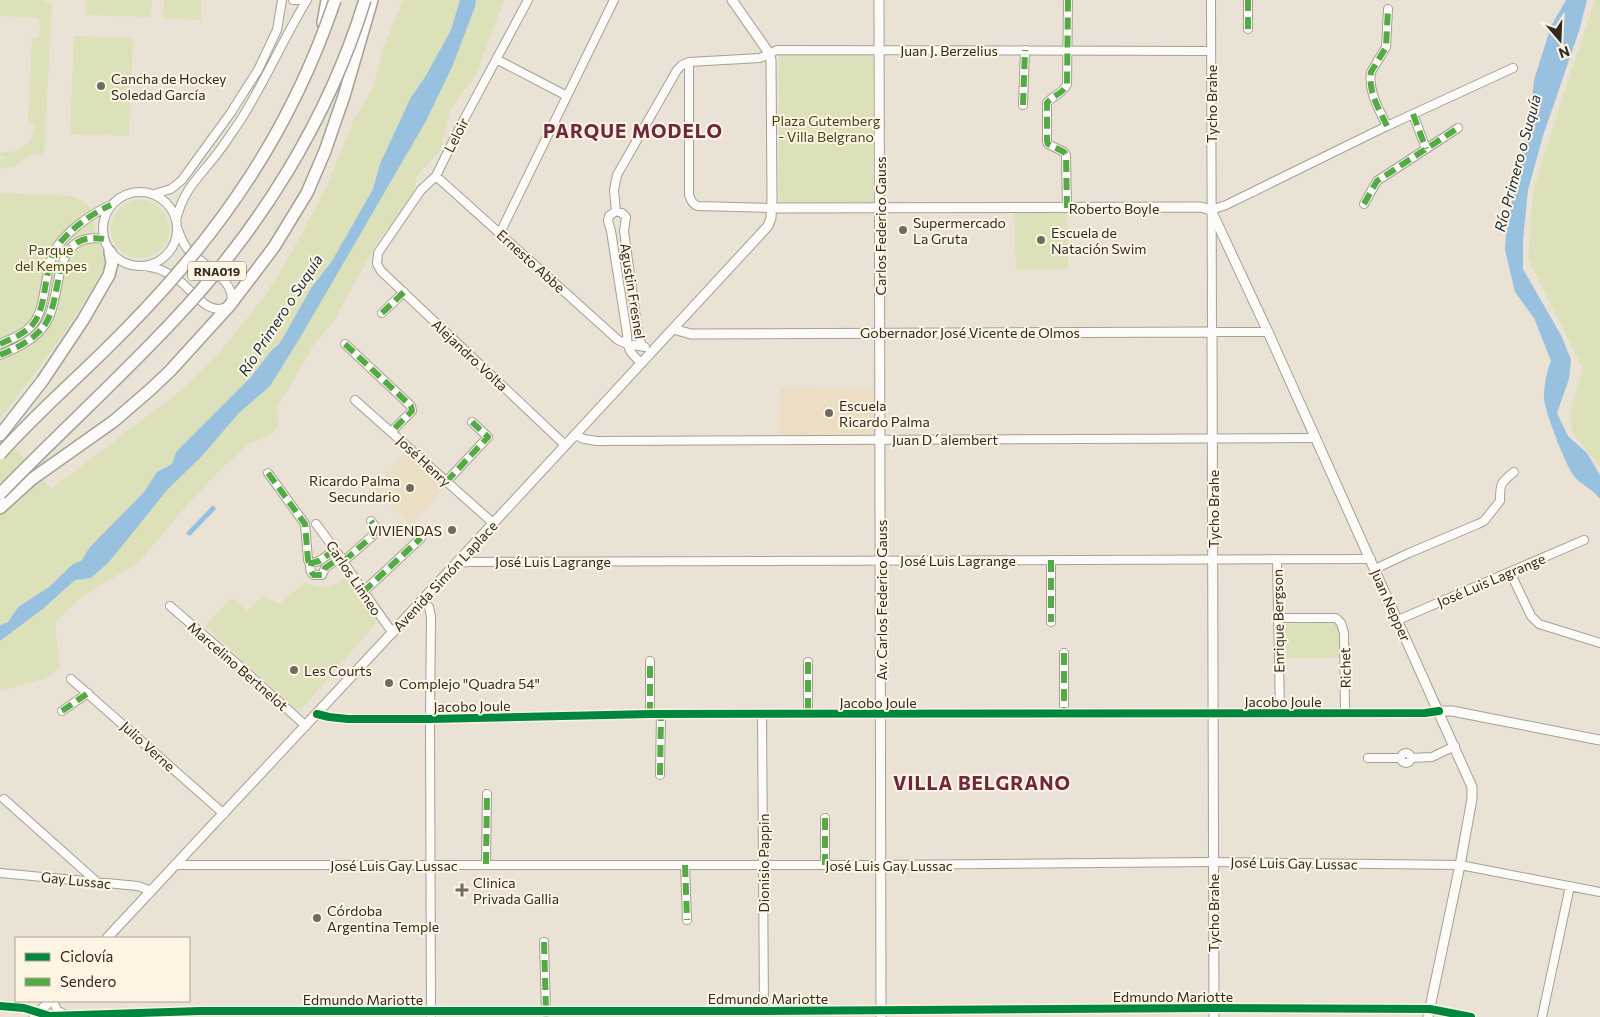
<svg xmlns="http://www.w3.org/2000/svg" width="1600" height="1017" font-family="Commissioner,sans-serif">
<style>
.built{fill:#ebdec5}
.green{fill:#dce1b9}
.water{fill:#98c1df}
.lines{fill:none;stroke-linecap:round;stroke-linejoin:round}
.minor-casing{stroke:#a6a095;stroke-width:10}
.major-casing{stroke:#a6a095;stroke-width:11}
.highway-casing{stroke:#a6a095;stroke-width:14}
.minor{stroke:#fcfbf9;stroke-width:8}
.major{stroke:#fcfbf9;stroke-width:9}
.highway{stroke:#fcfbf9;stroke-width:11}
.highway-bridge-casing{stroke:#a6a095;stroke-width:14;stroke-linecap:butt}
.highway-bridge{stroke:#fcfbf9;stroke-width:11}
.quiet{stroke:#54ab43;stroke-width:6;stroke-dasharray:12 6;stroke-linecap:butt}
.cycleway-casing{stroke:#fdf4e3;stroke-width:11}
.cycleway{stroke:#00873e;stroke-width:8}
.poi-dot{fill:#716b5f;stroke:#fdf4e3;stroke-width:2}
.labels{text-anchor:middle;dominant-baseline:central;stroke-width:4;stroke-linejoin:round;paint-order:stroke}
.shield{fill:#fdf4e3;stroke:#6e675a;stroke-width:1}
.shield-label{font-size:12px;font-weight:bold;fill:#302b20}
.street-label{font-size:14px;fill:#302b20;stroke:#fdf4e3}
.poi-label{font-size:14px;fill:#302b20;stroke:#fdf4e3;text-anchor:start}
.park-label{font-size:14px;fill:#3d4712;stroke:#fdf4e3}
.water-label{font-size:15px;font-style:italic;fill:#122d42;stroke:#fdf4e3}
.district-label{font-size:19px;font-weight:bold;letter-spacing:1px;fill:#6e283d;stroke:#fdf4e3}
</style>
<rect width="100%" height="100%" fill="#eae2d4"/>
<!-- built -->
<path class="built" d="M 780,387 L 878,390 L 877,436 L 779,437 Z
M 407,450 L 447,485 L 412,525 L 372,491 Z"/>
<!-- green -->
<path class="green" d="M 0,0 L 41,0 L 43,2 L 52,3 L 44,155 L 32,154 L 15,166 L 0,169 L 0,159 L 7,157 L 0,156 L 0,152 C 22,153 32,145 35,123 L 28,122 L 32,37 L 39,37 L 40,26 L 38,18 L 0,16 Z
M 86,0 L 152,0 L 151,17 L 86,15 Z
M 164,0 L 201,0 L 201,20 L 163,18 Z
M 403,0 L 460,0 L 451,30 L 425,77 L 410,99 L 380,164 L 373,189 L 332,261 L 311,288 L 280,343 L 270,352 L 251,377 L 176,452 L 172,464 L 157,472 L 144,492 L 90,547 L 81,561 L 73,564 L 49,587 L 18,606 L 8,622 L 0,625 L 0,431 L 51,489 L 179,392 L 218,354 L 264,297 L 289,257 L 326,188 L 355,117 L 374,86 L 383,49 Z
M 476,0 L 504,0 L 475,77 L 452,106 L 440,151 L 416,177 L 413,200 L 379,239 L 332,324 L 316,341 L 276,409 L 279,421 L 274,433 L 249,444 L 219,471 L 188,504 L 138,563 L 84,595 L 55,623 L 60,669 L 46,678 L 0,691 L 0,641 L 44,608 L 75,580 L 91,578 L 109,562 L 168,489 L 201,457 L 239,413 L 270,386 L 300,338 L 426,121 L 453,65 L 475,8 Z
M 1595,0 L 1600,0 L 1600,467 L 1572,432 L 1570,412 L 1583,369 L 1528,259 L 1533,192 L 1550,136 Z
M 74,36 L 133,38 L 129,136 L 70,134 Z
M 779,55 L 873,55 L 873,202 L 779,202 Z
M 0,193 L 72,196 C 78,199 85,202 89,207 C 94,215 94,223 96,231 C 99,241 102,252 107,262 C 77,318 40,369 0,418 Z
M111 229a29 29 0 1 1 58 0a29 29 0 1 1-58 0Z
M 1067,210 L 1068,269 L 1016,270 L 1014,211 Z
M 345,578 L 375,618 L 376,622 L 372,628 L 299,712 L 205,626 L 232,598 L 247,611 L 263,596 L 279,604 L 306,582 C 323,590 330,589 345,578 Z
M 1334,622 L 1339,629 L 1339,658 L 1286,658 L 1284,624 Z"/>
<!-- water -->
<path class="water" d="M 460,0 L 476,0 L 475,7 L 453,65 L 426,121 L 300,338 L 270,386 L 239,413 L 201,457 L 168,489 L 109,562 L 91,578 L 75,580 L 44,608 L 0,641 L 0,625 L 8,622 L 18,607 L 49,587 L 73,564 L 81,561 L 90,547 L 144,492 L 157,472 L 172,464 L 176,452 L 251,377 L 270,352 L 280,343 L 311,288 L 332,261 L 373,189 L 380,164 L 410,99 L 425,77 L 451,30 Z
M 1566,0 L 1587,0 L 1579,31 L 1543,136 L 1528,190 L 1523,240 L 1523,269 L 1562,337 L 1571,360 L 1569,379 L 1557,413 L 1568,436 L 1587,453 L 1600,475 L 1600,499 C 1593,489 1581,485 1574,476 C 1566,467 1545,411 1544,399 C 1544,387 1546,373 1551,361 L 1534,318 L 1515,292 L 1505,250 L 1506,234 L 1510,218 L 1511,205 L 1519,175 L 1531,107 L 1534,80 L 1551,26 Z
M 213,505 L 216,509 L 190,536 L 186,533 Z"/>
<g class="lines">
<!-- minor casing -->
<g class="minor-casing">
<path id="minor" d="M 293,0 L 301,0
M 528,0 L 460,127 L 436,176 L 421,190 L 378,253 L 377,264 L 381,271 L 565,445
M 1211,0 L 1212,332 L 1268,332
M 1248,29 L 1248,0
M 498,60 L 567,96
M 689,62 L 689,195 C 691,200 692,204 698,206 L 772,208
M 1023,105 L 1025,50
M 1413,114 L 1426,149
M 1387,126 C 1379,109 1368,92 1371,72 L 1386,47 L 1388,9
M 436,176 L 618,340 L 627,344 L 645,347
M103 229a37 37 0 1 1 74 0a37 37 0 1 1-74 0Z
M 154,194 L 171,189 L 182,180 L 230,114 L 258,70 L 277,30 L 282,0
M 1364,204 L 1377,181 L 1458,128
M 1067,208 L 1066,155 L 1064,152 L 1048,144 L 1047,141 L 1047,103 C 1053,95 1063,94 1067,84 L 1068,0
M 1211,210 L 1226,205 L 1387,126 L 1513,68
M 616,211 L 614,190 L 617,175 L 677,70 L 682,65 L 689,62 L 760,58 L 777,50 L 1211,51
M 176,220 C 183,192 195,181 213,159 C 223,147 231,134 240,121 C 265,82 283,39 307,0
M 500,233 L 614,0
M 149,267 C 161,268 171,275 181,282 C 194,293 211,319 230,305 C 240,283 203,265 189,251 C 183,244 181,238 178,230
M 382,313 L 404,292
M 0,344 C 11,339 25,334 33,324 C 41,314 43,300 45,288 C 47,277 49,264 53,254 C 62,234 92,213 111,205
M 345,344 L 411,406 L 412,411 L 392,431
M 0,355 C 17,348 36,339 46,323 C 64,293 50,230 104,239
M 641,363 C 630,352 627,350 627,334 L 611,231 L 608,221 L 609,216 L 616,211 L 622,213 L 626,217 L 624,231 L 638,333 L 642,346
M 355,400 L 493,523
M 575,435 L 584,439 L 597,441 L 1316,438
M 268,473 L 305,524 L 308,560 L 310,565
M 446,482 L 488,437 L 472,422
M 316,524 C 343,559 366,597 393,633
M 335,550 L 319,561 L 312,563 C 309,568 310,572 314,575 L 322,575 L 325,568 L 341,557
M 1277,559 L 1280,713
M 1051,560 L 1051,622
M 344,561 L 377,532 L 377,529 L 371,521
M 456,563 L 470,562 L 1371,559
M 1375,569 L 1409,553 L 1478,524 L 1484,521 L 1500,501 C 1500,484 1500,483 1514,472
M 1510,572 L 1531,616 L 1539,624 L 1600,643
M 363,592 L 421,538
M 423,600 L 429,607 L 431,616 L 430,719 L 431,1015
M 170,606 L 235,662 L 306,726
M 1278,618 L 1336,618 L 1341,623 L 1344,633 L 1345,713
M 1398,620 L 1584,540
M 1064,653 L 1064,714
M 808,662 L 808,714
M 71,679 L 224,814
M 62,711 L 88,693
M 317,714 L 329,717 L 348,719 L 430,719 L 650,714 L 1425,713 L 1439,711
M 650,714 L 650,661
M 762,714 L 764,1011
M1401 758a5 5 0 1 1 10 0a5 5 0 1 1-10 0Z
M 1368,758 L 1401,758
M 1411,758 L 1432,757 L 1455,746
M 660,775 L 661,714
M 4,799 L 97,882
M 825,818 L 825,865
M 486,864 L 487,794
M 175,865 L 881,865 L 1213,862 L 1460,865 L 1600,892
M 685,865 L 687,920
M 0,873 L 138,886 L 151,891
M 544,942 L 546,1012
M 53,1001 L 57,1010 L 65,1015
M 0,1006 L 24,1008 L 50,1016 L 199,1011 L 764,1011 L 1214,1008 L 1430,1009 L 1471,1017
M 1542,1017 L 1570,886"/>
</g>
<!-- major casing -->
<g class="major-casing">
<path id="major" d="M 879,0 L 881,1017
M 772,208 L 1201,207 L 1211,210 L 1268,332 L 1472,787 L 1472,799 L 1460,865 L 1428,1017
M 673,329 L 691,334 L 1212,332 L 1214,1017
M 1439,711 L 1452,711 L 1600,740
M 107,938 L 389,636 L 768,226 L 771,218 L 772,199 L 771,60 L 769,53 L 732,0
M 34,1017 L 50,1001"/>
</g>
<!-- highway casing -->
<g class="highway-casing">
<path id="highway" d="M 323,23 L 327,0
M 0,435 L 43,380 L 83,320 L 109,275 L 112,263 L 110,252
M 0,508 L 32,479 L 114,421 L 151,389 L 170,371 L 230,305 L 274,247 L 307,193 L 325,151 L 344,96 L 372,0"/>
</g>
<!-- minor -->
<use href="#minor" class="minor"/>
<!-- major -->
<use href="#major" class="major"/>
<!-- highway -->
<use href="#highway" class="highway"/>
<!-- highway-bridge casing -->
<g class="highway-bridge-casing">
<path id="highway-bridge" d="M 0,454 C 40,409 87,370 129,326 C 223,230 292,128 335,0
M 0,494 C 57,435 118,380 174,320 C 260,229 328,120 365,0"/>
</g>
<!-- highway-bridge -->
<use href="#highway-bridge" class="highway-bridge"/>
<!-- quiet -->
<path class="quiet" d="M 1248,29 L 1248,0
M 1023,105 L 1025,50
M 1413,114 L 1426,149
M 1387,126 C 1379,109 1368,92 1371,72 L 1386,47 L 1388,9
M 1364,204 L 1377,181 L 1458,128
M 1067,208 L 1066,155 L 1064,152 L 1048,144 L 1047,141 L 1047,103 C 1053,95 1063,94 1067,84 L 1068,0
M 382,313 L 404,292
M 0,344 C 11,339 25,334 33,324 C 41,314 43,300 45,288 C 47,277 49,264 53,254 C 62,234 92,213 111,205
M 345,344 L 411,406 L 412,411 L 392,431
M 0,355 C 17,348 36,339 46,323 C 64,293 50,230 104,239
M 268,473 L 305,524 L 308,560 L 310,565
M 446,482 L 488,437 L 472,422
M 335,550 L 319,561 L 312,563 C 309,568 310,572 314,575 L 322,575 L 325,568 L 341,557
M 1051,560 L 1051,622
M 344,561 L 377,532 L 377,529 L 371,521
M 363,592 L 421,538
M 1064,653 L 1064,714
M 808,662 L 808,714
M 62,711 L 88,693
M 650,714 L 650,661
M 660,775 L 661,714
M 825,818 L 825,865
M 486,864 L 487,794
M 685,865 L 687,920
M 544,942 L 546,1012"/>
<!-- cycleway casing -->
<g class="cycleway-casing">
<path id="cycleway" d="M 317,714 L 329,717 L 348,719 L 430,719 L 650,714 L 1425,713 L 1439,711
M 0,1006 L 24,1008 L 50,1016 L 199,1011 L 764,1011 L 1214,1008 L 1430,1009 L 1471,1017"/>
</g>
<!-- cycleway -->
<use href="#cycleway" class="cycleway"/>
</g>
<!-- markers -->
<g class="poi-dot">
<circle cx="101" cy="86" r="5"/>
<circle cx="903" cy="230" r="5"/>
<circle cx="1041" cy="240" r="5"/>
<circle cx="829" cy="413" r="5"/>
<circle cx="410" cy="488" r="5"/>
<circle cx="452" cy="530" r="5"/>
<circle cx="294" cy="670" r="5"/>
<circle cx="389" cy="683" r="5"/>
<path d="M459.5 882.5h5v5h5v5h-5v5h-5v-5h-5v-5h5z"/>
<circle cx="317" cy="918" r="5"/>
</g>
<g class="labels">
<!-- shield labels -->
<rect class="shield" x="188" y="261.5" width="58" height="19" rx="4"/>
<g class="shield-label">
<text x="217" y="271">RNA019</text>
</g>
<!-- street labels -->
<g class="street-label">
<text x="949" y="50">Juan J. Berzelius</text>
<text transform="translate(1211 104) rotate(-90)">Tycho Brahe</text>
<text transform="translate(456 135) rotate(-63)">Leloir</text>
<text x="1114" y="208">Roberto Boyle</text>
<text transform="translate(880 226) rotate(-90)">Carlos Federico Gauss</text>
<text transform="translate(531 261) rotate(42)">Ernesto Abbe</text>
<text transform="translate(633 291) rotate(81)">Agustin Fresnel</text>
<text x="970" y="332">Gobernador José Vicente de Olmos</text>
<text transform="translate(470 355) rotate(43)">Alejandro Volta</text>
<text x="945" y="439">Juan D´alembert</text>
<text transform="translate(424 461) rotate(43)">José Henry</text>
<text transform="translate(1213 509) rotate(-90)">Tycho Brahe</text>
<text x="958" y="560">José Luis Lagrange</text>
<text x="553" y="561">José Luis Lagrange</text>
<text transform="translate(445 576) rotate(-47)">Avenida Simón Laplace</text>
<text transform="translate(354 578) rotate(56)">Carlos Linneo</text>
<text transform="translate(1491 580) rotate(-23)">José Luis Lagrange</text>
<text transform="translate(881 600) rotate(-90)">Av. Carlos Federico Gauss</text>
<text transform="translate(1391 605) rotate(66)">Juan Nepper</text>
<text transform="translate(1278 621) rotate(-91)">Enrique Bergson</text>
<text transform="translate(238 666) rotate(41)">Marcelino Bertnelot</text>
<text transform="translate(1345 668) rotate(-91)">Richet</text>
<text x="1283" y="701">Jacobo Joule</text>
<text x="878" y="702">Jacobo Joule</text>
<text transform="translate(472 706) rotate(-1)">Jacobo Joule</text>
<text transform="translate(148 746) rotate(42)">Julio Verne</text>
<text transform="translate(763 863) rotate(-90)">Dionisio Pappin</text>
<text transform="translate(1294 863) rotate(1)">José Luis Gay Lussac</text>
<text x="394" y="865">José Luis Gay Lussac</text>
<text x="889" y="865">José Luis Gay Lussac</text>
<text transform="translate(76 880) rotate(6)">Gay Lussac</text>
<text transform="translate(1213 913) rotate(-90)">Tycho Brahe</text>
<text x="1173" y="996">Edmundo Mariotte</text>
<text x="768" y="998">Edmundo Mariotte</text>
<text x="363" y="999">Edmundo Mariotte</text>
</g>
<!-- poi labels -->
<g class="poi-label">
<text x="111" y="78">Cancha de Hockey<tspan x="111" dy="16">Soledad García</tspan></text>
<text x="913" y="222">Supermercado<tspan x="913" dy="16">La Gruta</tspan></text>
<text x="1051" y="232">Escuela de<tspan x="1051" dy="16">Natación Swim</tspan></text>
<text x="839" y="405">Escuela<tspan x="839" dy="16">Ricardo Palma</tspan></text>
<text x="400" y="480" text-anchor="end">Ricardo Palma<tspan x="400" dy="16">Secundario</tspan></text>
<text x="442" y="530" text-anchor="end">VIVIENDAS</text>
<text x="304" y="670">Les Courts</text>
<text x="399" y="683">Complejo "Quadra 54"</text>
<text x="473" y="882">Clinica<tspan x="473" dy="16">Privada Gallia</tspan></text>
<text x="327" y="910">Córdoba<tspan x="327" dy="16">Argentina Temple</tspan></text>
</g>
<!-- park labels -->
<g class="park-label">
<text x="826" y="120">Plaza Gutemberg<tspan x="826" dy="16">- Villa Belgrano</tspan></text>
<text x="51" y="249">Parque<tspan x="51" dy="16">del Kempes</tspan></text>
</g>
<!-- water labels -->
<g class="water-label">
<text transform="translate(1517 163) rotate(-75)">Río Primero o Suquía</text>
<text transform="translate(280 315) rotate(-57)">Río Primero o Suquía</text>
</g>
<!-- district labels -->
<g class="district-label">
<text x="633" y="130">PARQUE MODELO</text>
<text x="982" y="782">VILLA BELGRANO</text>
</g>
</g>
<!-- legend -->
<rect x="15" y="937" width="175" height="65" fill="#fdf4e3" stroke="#aba495"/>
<rect x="25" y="953" width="25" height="8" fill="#00873e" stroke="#aba495"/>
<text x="60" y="962" font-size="15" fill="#302b20">Ciclovía</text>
<rect x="25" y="978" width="25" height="8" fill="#54ab43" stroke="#aba495"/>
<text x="60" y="987" font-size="15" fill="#302b20">Sendero</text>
<!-- north arrow -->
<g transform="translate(1560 40) rotate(161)" stroke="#fdf4e3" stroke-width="4" paint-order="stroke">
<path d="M0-4L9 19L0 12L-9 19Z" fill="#302b20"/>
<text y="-8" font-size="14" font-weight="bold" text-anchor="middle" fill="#302b20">N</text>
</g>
</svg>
